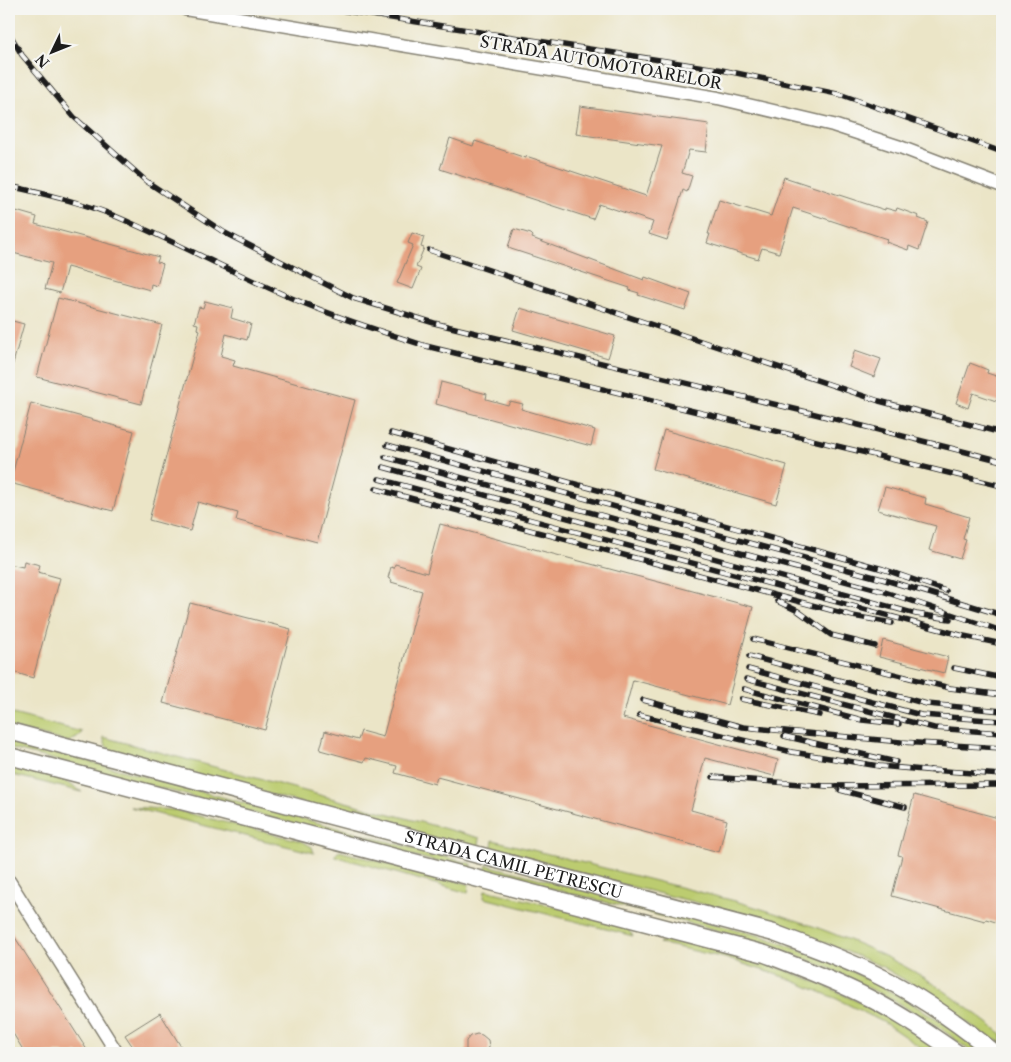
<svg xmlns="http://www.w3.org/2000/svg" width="1011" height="1062" font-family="'Libre Caslon Text',serif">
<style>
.green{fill:#bccc6f;stroke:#6c7446}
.building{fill:#e6a07f}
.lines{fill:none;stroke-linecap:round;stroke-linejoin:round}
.minor-casing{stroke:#848072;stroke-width:15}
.tertiary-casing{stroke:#848072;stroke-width:19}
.minor{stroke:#fff;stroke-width:12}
.tertiary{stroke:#fff;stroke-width:16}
.rail-casing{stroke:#1c1c1c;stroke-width:5.5}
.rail{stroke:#f6f6f2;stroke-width:4;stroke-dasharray:11;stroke-linecap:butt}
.labels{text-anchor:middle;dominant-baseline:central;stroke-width:5;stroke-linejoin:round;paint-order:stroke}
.street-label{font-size:16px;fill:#1c1c1c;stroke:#f6f6f2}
</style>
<rect width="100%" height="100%" fill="#f6f6f2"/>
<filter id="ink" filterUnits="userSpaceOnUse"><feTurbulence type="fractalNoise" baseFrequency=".02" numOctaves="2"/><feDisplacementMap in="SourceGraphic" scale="10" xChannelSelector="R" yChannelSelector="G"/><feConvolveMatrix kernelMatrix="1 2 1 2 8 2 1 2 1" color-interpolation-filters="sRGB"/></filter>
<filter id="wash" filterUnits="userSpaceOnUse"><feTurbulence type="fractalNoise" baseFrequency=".0096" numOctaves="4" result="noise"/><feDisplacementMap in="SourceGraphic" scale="20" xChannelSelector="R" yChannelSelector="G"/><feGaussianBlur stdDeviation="1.12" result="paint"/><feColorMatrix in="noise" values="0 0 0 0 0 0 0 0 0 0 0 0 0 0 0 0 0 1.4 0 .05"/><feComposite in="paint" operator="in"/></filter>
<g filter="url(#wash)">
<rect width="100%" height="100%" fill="#ebe5c7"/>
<!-- green -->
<path class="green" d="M 9,713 L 82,732 L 77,738 L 68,742 L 9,727 Z
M 103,737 L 480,838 L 478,850 L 114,753 L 106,746 Z
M 9,740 L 472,864 L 471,871 L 9,748 Z
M 9,765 C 33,771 62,776 82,792 L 9,774 Z
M 130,807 L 175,810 L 302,841 L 312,847 L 314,853 Z
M 493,840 L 735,901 C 800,920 867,943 925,978 C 952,995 977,1015 1002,1034 L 1002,1047 L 920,989 L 881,966 L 831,945 L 766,922 L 731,911 L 491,852 Z
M 339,851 L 469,884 L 468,893 L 334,856 Z
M 487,865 L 762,936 L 838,964 L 901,997 L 944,1023 L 985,1053 L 973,1053 L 940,1028 L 896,1002 L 833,970 L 795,955 L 709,928 L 485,872 Z
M 485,890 L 614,921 L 627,928 L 633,936 L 484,898 Z
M 674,937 C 724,951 776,964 823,985 C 866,1004 905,1026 943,1053 L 929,1053 L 883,1022 L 837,999 L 784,977 L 725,958 L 659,943 L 664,940 Z"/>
<g id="blocks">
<!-- building -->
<path class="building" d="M 580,106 L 709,124 L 706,152 L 689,150 L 682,173 L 692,176 L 687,192 L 683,190 L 667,240 L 649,234 L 653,222 L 599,204 L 593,219 L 440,169 L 450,138 L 473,146 L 475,141 L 526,158 L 526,156 L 646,196 L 662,146 L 576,134 Z
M 784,177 L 885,210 L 885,208 L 896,211 L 897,208 L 919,216 L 918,218 L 928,222 L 919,250 L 909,246 L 908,250 L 886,242 L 887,239 L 793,208 L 779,253 L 762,248 L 758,259 L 707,243 L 710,234 L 708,234 L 719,200 L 771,216 Z
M 9,209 L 37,217 L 35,224 L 159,257 L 157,262 L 163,264 L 157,286 L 151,284 L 150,290 L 67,267 L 60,293 L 45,289 L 52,263 L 9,252 Z
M 514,229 L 531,234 L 533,236 L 532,238 L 644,280 L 645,277 L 691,294 L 685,310 L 638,295 L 639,293 L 629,290 L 630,288 L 511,249 L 508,247 Z
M 412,233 L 424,237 L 421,247 L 424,248 L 416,267 L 421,269 L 413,289 L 397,283 L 413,245 L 408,243 Z
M 58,298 L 162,325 L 141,404 L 37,377 Z
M 205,301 L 233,308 L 231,318 L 251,324 L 247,340 L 226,334 L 221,356 L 235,360 L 233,366 L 355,400 L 317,542 L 236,520 L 238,513 L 198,502 L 190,531 L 149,520 L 200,330 L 197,329 L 198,324 L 194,323 L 199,307 L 203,308 Z
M 520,308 L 615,336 L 608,358 L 513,330 Z
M 9,320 L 24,324 L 12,367 L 9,366 Z
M 855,350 L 881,359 L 874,377 L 849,367 Z
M 970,363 L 988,370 L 987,373 L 1002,378 L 1002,403 L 973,393 L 968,408 L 956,403 Z
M 441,382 L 487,394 L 486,399 L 508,405 L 510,401 L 523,404 L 521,409 L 595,430 L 591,446 L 436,404 Z
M 31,403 L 134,431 L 113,511 L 10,483 Z
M 664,430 L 787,465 L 776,504 L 653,469 Z
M 885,487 L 926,498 L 925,504 L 969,517 L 963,539 L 966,540 L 960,559 L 929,550 L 936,526 L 878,510 Z
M 440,524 L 753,607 L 727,705 L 633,680 L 623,718 L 778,760 L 774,776 L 705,758 L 691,810 L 727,820 L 719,852 L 437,777 L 435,784 L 395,773 L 397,766 L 366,758 L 364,762 L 320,750 L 325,731 L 358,740 L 361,731 L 383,737 L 422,591 L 391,582 L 392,580 L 388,578 L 391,567 L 394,568 L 395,564 L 427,573 Z
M 24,561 L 40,565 L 38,572 L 60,578 L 33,678 L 10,671 L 13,658 L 9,657 L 9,564 L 23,567 Z
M 190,603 L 291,629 L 265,730 L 163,703 Z
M 883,640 L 948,657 L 944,673 L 879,657 Z
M 914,795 L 1002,819 L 1002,924 L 986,919 L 985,921 L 892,896 L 902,856 L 898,855 Z
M 9,928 L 89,1053 L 25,1053 L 9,1027 Z
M 160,1013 L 185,1053 L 137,1053 L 125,1035 Z
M 477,1034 L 482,1035 L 488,1040 L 489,1046 L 488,1053 L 466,1053 L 466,1041 L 470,1036 Z"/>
</g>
</g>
<g filter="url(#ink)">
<use href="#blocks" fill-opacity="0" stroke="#848072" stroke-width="1"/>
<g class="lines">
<!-- minor casing -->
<g class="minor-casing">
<path id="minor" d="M 185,9 L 718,98 L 833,125 L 900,147 L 1002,186
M 9,881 L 117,1053"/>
</g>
<!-- tertiary casing -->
<g class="tertiary-casing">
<g id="tertiary">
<path id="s1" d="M 9,731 L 774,933 C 808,946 843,958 877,975 C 919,995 959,1024 995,1053"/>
<path d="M 9,756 L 765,954 C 799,967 834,980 867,997 C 899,1013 928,1033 957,1053"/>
</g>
</g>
<!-- minor -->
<use href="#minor" class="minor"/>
<!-- tertiary -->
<use href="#tertiary" class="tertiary"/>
<!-- rail casing -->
<g class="rail-casing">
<path id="rail" d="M 334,9 L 717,69 L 842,95 L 1002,152
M 9,33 L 22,55 L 74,117 L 146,181 L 225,233 L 353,298 L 434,323 L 807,412 L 1002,461
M 9,186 C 44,194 81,202 115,216 C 167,238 218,265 269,288 C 320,312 373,329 426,346 L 1002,486
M 429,250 L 879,401 L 1002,433
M 391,433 L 883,569 L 946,591
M 387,445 L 882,579 L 1002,615
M 385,457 L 882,591 L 1002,631
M 383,467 L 916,614 L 950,619
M 379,479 L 964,636 L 1002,644
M 376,489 L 853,616 L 892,623
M 777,601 L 798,611 L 831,635 L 875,646
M 753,639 L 950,688 L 1002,695
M 749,656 L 927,704 L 1002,711
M 954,668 L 1002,678
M 748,669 L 921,715 L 1002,721
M 746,679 L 934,728 L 1002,733
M 744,689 L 862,720 L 899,724
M 741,699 L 820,715
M 643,700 L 743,727 L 901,742 L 1002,748
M 639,715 L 792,752 L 879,766 L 935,771
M 784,736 L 896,762
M 930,770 L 1002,775
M 713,777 L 826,786 L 1002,785
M 840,790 L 905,807"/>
</g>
<!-- rail -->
<use href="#rail" class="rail"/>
</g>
</g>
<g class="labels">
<!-- street labels -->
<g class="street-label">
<text transform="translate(601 62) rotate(10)">STRADA AUTOMOTOARELOR</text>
<text stroke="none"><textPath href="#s1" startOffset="522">STRADA CAMIL PETRESCU</textPath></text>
</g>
</g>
<!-- margin -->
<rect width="1011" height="1062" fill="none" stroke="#f6f6f2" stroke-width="30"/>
<!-- north arrow -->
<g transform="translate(52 52) rotate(227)" stroke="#f6f6f2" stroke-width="4" paint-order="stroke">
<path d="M0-4L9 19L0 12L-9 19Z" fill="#1c1c1c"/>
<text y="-8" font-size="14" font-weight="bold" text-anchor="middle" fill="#1c1c1c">N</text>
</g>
</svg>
